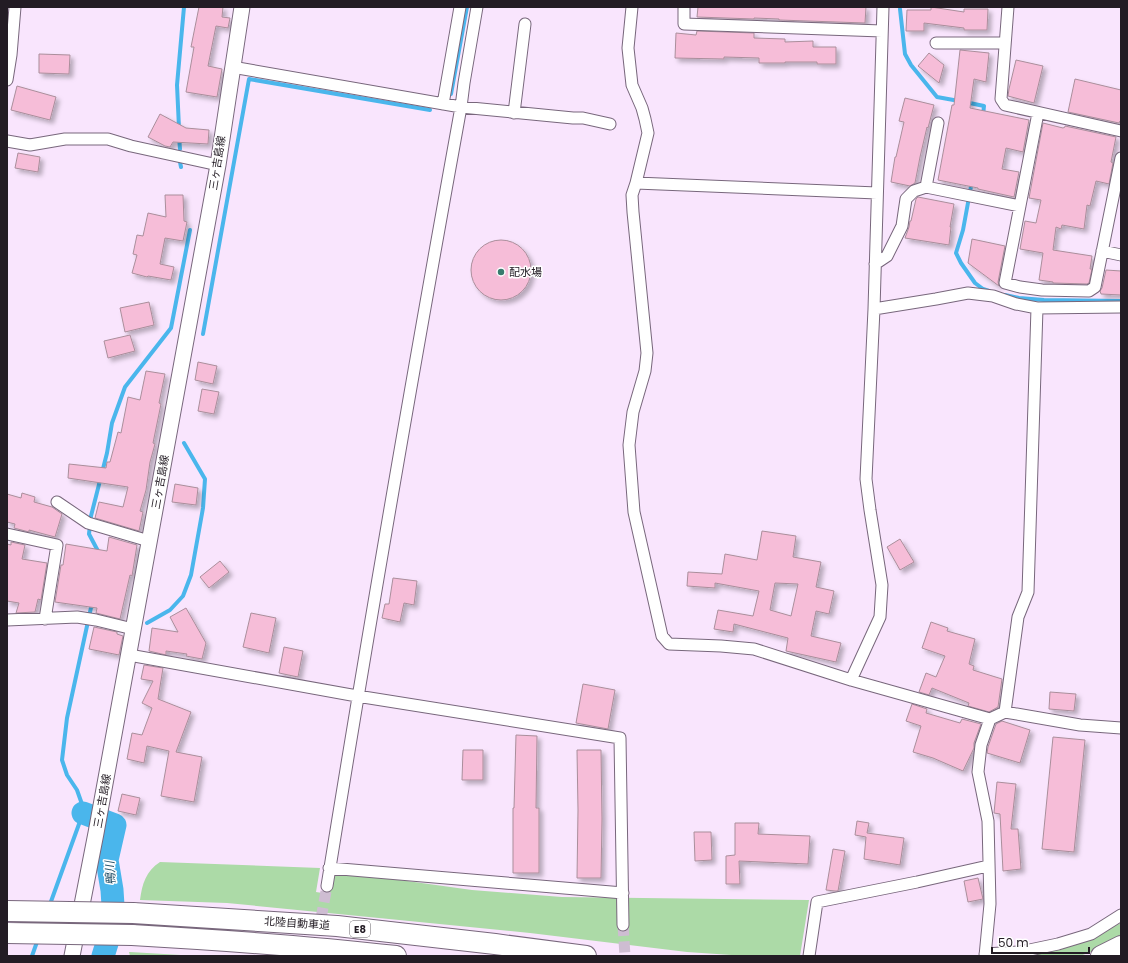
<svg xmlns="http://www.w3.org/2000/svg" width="1128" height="963" font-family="Poppins,'Noto Sans JP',sans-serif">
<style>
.green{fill:#acdaa7}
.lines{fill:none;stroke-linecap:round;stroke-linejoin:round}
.stream{stroke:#4ab6ec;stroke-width:4}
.river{stroke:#4ab6ec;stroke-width:23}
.building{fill:#f6bdd8;stroke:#aa8e9b;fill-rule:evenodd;filter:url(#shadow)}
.minor-tunnel{stroke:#cebdd2;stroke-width:11;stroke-dasharray:11 5.5;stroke-linecap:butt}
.minor-casing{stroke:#78677c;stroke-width:13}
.secondary-casing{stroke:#78677c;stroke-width:17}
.motorway-casing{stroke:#78677c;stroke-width:22}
.minor{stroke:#fff;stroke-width:11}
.secondary{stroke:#fff;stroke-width:15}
.motorway{stroke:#fff;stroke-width:20}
.motorway-bridge-casing{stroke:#78677c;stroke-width:22;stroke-linecap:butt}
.motorway-bridge{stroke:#fff;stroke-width:20}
.poi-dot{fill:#377b6e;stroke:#fff;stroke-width:1.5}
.labels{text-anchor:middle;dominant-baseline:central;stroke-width:3;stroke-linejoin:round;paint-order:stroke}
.shield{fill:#fff;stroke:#656066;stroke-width:1}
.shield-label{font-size:10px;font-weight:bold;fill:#231c24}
.street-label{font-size:11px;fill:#231c24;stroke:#fff}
.poi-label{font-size:11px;fill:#231c24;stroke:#fff;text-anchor:start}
.water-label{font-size:12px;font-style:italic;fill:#27536a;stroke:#fff}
</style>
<defs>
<filter id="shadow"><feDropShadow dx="3.5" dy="3.5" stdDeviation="2" flood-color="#0004"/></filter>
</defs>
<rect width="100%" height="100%" fill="#f9e5fd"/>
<!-- green -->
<path class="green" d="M 160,862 L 320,868 L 316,892 L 329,894 L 335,871 L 472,890 L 562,897 L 809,900 L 800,956 L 746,956 L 687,952 L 530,933 L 389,919 L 227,903 L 140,900 C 142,884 146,871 160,862 Z
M 1121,923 L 1121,936 L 1096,950 L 1080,956 L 1028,956 L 1054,950 L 1091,937 Z
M 129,952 L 130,952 L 198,956 L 130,956 Z"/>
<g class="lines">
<!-- stream -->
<path class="stream" d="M 900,9 L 905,54 L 911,65 L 937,97 L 959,101
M 451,94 L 467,7
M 965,102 L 984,106 L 983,115
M 179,128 L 177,85 L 184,7
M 179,137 L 180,149
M 180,162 L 181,167
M 972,181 L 963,230 L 956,253 L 961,263 L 975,283 L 983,289 L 989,291
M 1005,295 L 1019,298 L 1044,300 L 1121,301
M 203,334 L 249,79 L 430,110
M 99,553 L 89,534 L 91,516 L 107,453 L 112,423 L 125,387 L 171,328 L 190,230
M 147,623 L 170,610 L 183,596 L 191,575 L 203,508 L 205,479 L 184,443
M 49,907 L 83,813 L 83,807 L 77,790 L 67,775 L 62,760 L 67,718 L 92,603
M 32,956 L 38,939"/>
<!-- river -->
<path class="river" d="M 83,813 L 115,825 L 107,860 L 112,890 L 114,921 L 103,956"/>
</g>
<!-- building -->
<path class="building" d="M 199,7 L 223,7 L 222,17 L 230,18 L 228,28 L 216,26 L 208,66 L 222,69 L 217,97 L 186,92 L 194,47 L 191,47 Z
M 698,7 L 866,7 L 865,23 L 779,20 L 779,19 L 754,18 L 754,19 L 697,17 Z
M 931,7 L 964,12 L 964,9 L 988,9 L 987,30 L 964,30 L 964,28 L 924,23 L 924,31 L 906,31 L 907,10 L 931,10 Z
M 697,31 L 754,33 L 754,38 L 785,39 L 785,42 L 813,41 L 813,47 L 836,47 L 836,64 L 817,64 L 817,62 L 785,62 L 785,63 L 759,63 L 759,58 L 724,57 L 724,59 L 675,58 L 676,33 L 696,35 Z
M 960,50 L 989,53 L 986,82 L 974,79 L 970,108 L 1029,120 L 1023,152 L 1006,148 L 1002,169 L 1019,172 L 1014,197 L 978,189 L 978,188 L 938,180 L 952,105 L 954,105 Z
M 929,53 L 944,65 L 939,83 L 918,66 Z
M 39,54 L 70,55 L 69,74 L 39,73 Z
M 1016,60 L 1043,66 L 1034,103 L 1008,96 L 1009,89 Z
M 1075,79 L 1121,90 L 1121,122 L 1120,121 L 1119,123 L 1068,112 Z
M 17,86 L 56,97 L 50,120 L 11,110 Z
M 905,98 L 934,105 L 928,128 L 927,127 L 920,157 L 915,183 L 910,186 L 891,182 L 895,157 L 896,157 L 904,122 L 899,121 Z
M 160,114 L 186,128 L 209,130 L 208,144 L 173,142 L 170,147 L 165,146 L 148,137 Z
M 1043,123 L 1063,128 L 1065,127 L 1065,126 L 1116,137 L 1111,162 L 1113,163 L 1109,184 L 1096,181 L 1090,206 L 1087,205 L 1084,229 L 1062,225 L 1061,229 L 1056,227 L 1053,250 L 1092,256 L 1090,269 L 1092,269 L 1089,283 L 1087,284 L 1053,283 L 1053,282 L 1039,280 L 1043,253 L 1020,249 L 1025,221 L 1036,223 L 1041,200 L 1029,198 Z
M 18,153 L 40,157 L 38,172 L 15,168 Z
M 165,195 L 183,195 L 184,221 L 187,222 L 183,241 L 165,238 L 160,264 L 174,267 L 171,280 L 148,276 L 147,277 L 132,273 L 137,255 L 133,254 L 137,235 L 143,236 L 148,213 L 166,217 Z
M 918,197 L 954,204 L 950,227 L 951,227 L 949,245 L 905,238 L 909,227 L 910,221 L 911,221 L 916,199 Z
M 972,239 L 1005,246 L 998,282 L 999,286 L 968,263 Z
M471 270a30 30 0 1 1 60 0a30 30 0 1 1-60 0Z
M 1106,270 L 1121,271 L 1121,295 L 1101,294 L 1100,291 L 1102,288 Z
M 149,302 L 154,325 L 125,332 L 120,308 Z
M 130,335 L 135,351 L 108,358 L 104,341 Z
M 198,362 L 217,366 L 213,384 L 195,380 Z
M 146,371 L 165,374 L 159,403 L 161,404 L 153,443 L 155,444 L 150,462 L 146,490 L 140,511 L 143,512 L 139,531 L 95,518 L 99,502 L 123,507 L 128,487 L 68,478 L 69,464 L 106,468 L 107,462 L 110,462 L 118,432 L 121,433 L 128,397 L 140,400 Z
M 202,389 L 219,392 L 214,414 L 198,411 Z
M 175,484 L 198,488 L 196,505 L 172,502 Z
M 22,493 L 35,497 L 34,502 L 52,507 L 62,514 L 55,537 L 29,530 L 29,532 L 14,528 L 15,524 L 7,522 L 7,494 L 21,498 Z
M 762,531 L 796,536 L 793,557 L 821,562 L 816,587 L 834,591 L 829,614 L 816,611 L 811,636 L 841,643 L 836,662 L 786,651 L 788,638 L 734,624 L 733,632 L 714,629 L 718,610 L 753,616 L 759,591 L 715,583 L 715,588 L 687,586 L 688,572 L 722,574 L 725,554 L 757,560 ZM 775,583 L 798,584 L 791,616 L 770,610 Z
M 109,537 L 137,545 L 132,576 L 130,575 L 120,619 L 96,613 L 97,608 L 55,602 L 61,565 L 63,565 L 66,544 L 107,551 Z
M 900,539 L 914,562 L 900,570 L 887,547 Z
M 11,542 L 25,545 L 22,559 L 47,563 L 41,600 L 38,599 L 35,612 L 16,613 L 19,603 L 7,601 L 7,544 L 11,545 Z
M 220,561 L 229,572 L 209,588 L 200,577 Z
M 393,578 L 417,581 L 414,605 L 404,603 L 400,622 L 382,618 L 385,604 L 389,604 Z
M 186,608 L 206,643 L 202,659 L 186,656 L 187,654 L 166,651 L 166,655 L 149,651 L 152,628 L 178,632 L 170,617 Z
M 251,613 L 276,618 L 269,653 L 243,647 Z
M 931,622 L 948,628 L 947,631 L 975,639 L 969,664 L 974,666 L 973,670 L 1002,679 L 998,707 L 989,712 L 968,706 L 969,703 L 932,688 L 929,695 L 919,692 L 926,673 L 936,677 L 945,656 L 922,648 Z
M 94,627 L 117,632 L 117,634 L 123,636 L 119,655 L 89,649 Z
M 284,647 L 303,651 L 298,677 L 279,673 Z
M 144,665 L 163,668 L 158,699 L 191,712 L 176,752 L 202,757 L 194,802 L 161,796 L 169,751 L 147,746 L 144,763 L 127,759 L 132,733 L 142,735 L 152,708 L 142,703 L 153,681 L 141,679 Z
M 583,684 L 615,690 L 608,729 L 576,723 Z
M 1050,692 L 1076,694 L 1074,711 L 1049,709 Z
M 912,704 L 927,709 L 926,713 L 960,723 L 962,719 L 981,724 L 974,743 L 974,748 L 963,771 L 933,758 L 913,752 L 921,726 L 906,721 Z
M 1002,721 L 1030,730 L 1020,763 L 987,753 L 988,747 L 996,724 Z
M 516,735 L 537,736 L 536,808 L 539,808 L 539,873 L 513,873 L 513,808 L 514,808 Z
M 1053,737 L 1085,740 L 1074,852 L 1042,849 Z
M 463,750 L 483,750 L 483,780 L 462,780 Z
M 577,750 L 601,750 L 602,819 L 601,878 L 577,878 L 578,810 Z
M 997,782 L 1016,784 L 1011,829 L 1018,829 L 1021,869 L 1003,871 L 1000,814 L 994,813 Z
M 122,794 L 140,798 L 136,815 L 118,811 Z
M 857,821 L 869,823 L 867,833 L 904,838 L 900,865 L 864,859 L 866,837 L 855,835 Z
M 735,823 L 759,823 L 758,834 L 810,836 L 808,864 L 739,861 L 740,884 L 726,884 L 726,856 L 735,855 Z
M 694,832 L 711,832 L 712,860 L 695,861 Z
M 833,849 L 845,851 L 838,891 L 835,891 L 826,890 Z
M 978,878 L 983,899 L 968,902 L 964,881 Z"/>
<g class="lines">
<!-- minor-tunnel -->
<path class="minor-tunnel" d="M 623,925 L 625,956
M 315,951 L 327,886"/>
<!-- minor casing -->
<g class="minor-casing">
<path id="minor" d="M 632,7 L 628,48 L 632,85 L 642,108 L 645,119 L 648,133 L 636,183
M 684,7 L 684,24 L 882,31
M 1008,7 L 1001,99 L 1005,105 L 1121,131
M 936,43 L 1005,43
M 232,67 L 461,107 L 573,118 L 583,118 L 610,124
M 7,80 L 11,55 L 15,7
M 443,104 L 460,7
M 514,113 L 525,24
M 1038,113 L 1005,283 L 1020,287 L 1042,290 L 1089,291 L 1095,287 L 1121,158
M 7,141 L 30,145 L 65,139 L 108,139 L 131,146 L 218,165
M 926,187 L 938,123
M 877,193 L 636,183 L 632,195 L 633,212 L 647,353 L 645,371 L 633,412 L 629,445 L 634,512 L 662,636 L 669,644 L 721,646 L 754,649 L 851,680 L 990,719
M 1102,251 L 1121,255
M 875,264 L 887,256 L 902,226 L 906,199 L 914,191 L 926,187 L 1020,206
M 874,309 L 936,299 L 968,293 L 993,296 L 1016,304 L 1037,308 L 1121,307
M 57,502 L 88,523 L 149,541
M 7,534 L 57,545 L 45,619
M 7,620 L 77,617 L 96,620 L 133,629
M 129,655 L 357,696 L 620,738 L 623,925
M 851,680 L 880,617 L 882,585 L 870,510 L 866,479 L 874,309 L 883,7
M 1005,712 L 1018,617 L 1028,592 L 1037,308
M 329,868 L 623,893
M 327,886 C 369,626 414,366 461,107 L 464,83 L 477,7
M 985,954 L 1020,952 L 1058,944 L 1091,934 L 1121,915
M 809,956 L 817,902 L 917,882 L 988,866
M 985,956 L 990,904 L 988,821 L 978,772 L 981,745 L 990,719 L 1005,712 L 1080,725 L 1121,728"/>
</g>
<!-- secondary casing -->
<g class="secondary-casing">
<path id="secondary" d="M 72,956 L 96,833 L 218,165 L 242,7"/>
</g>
<!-- motorway casing -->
<g class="motorway-casing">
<path id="motorway" d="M 133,913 L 337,926 L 495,944 L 586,956
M 132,935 C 220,940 308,946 396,956
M 1101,956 L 1121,946"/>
</g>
<!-- minor -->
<use href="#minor" class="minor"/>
<!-- secondary -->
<use href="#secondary" class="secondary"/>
<!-- motorway -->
<use href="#motorway" class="motorway"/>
<!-- motorway-bridge casing -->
<g class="motorway-bridge-casing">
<path id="motorway-bridge" d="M 7,911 L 133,913
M 7,933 L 132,935"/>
</g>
<!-- motorway-bridge -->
<use href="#motorway-bridge" class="motorway-bridge"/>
</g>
<!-- markers -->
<circle class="poi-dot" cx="501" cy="272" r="4"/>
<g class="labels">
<!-- shield labels -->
<rect class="shield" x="350" y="921" width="20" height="16" rx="3"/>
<g class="shield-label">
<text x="360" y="929">E8</text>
</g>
<!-- street labels -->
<g class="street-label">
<text transform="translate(217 163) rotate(-81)">三ヶ吉島線</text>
<text transform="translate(160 482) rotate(-80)">三ヶ吉島線</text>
<text transform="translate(102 801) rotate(-80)">三ヶ吉島線</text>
<text transform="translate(297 923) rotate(4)">北陸自動車道</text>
</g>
<!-- poi labels -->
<g class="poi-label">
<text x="509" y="272">配水場</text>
</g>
<!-- water labels -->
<g class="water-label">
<text transform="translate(110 873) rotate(-94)">鴨川</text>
</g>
</g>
<!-- border -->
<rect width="1128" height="963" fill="none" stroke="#231c24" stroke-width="16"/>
<!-- scale -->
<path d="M992 947v6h97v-6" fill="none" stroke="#231c24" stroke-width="2"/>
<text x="998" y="947" font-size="12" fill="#231c24" stroke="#ffffff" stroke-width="3" paint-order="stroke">50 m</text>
</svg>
